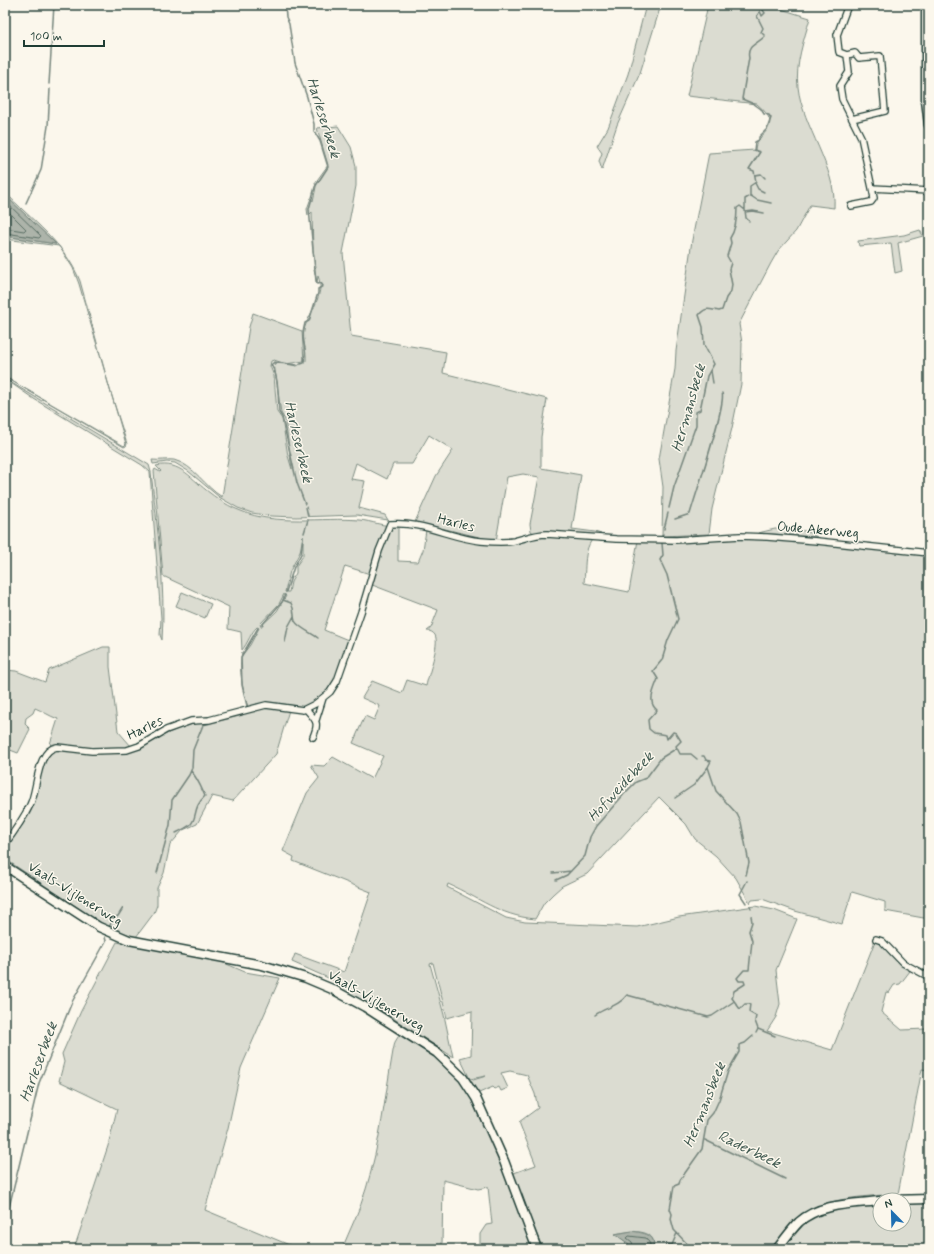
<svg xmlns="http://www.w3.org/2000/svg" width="934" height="1254" font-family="Mynerve,sans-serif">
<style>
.green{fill:#dbdcd1;stroke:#7d8c82;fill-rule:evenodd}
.water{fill:#adb4aa;stroke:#74847b}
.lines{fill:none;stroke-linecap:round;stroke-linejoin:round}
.shore{stroke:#586d63;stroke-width:1}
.stream{stroke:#74847b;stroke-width:1.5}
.street-casing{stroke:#1f3d34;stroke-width:8}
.secondary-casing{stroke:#1f3d34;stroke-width:11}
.street{stroke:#fbf7ec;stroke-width:5.5}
.secondary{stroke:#fbf7ec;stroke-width:8}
.labels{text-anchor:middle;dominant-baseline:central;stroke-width:3;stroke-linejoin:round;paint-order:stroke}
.street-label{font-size:14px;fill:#1f3d34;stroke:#fbf7ec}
.water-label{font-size:15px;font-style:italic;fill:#425b52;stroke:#fbf7ec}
</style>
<rect width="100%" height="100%" fill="#fbf7ec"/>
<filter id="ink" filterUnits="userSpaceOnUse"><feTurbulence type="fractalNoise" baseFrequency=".025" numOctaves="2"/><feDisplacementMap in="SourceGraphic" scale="8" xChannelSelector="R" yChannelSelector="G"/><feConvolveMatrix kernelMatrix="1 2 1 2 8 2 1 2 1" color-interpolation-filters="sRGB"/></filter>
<g filter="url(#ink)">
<!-- green -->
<path class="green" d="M 646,5 L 661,5 L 640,73 L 617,125 L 602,170 L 599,161 L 602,153 L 597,146 L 608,128 L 628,74 Z
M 708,5 L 781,5 L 781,9 L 810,18 C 804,40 795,64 798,87 C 802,125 837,169 834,208 L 810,205 L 796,231 L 778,251 L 771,263 L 739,324 L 742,343 L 741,384 L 732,428 L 712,509 L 709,534 L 662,536 L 663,487 L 659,459 L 675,369 L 676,351 L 692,240 L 709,153 L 755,150 C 755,132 787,129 757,104 L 687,96 Z
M 338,126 L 351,147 L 356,166 L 356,186 L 343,253 L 351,336 L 446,352 L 443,373 L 547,399 L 541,437 L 541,468 L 581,475 L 572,529 L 595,532 L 601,534 C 582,540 586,567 584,583 L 629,592 L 638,540 C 679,542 719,536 760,537 C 816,538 873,548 929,556 L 929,919 L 885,911 L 885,902 L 852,892 L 842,924 L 795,911 L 762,899 L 752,900 L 750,903 L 736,878 L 716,856 L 695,839 L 686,824 L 659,797 L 587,874 L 562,886 L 553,894 L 544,903 L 535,919 C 498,915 480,898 448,884 L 447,887 L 506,918 L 525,922 L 637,927 L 679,917 L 755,906 L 774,910 L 797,919 L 776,970 L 780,1004 L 776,1017 L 767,1031 L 832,1050 L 875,941 L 878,941 L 910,971 L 900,984 L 894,985 L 889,993 L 886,992 L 881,1012 L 902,1030 L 926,1029 L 929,1020 L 929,1070 L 922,1069 L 898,1194 C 873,1196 828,1197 808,1212 C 794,1222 785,1236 775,1249 L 653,1249 C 659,1227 627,1231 615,1234 L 629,1244 L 630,1249 L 543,1249 L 511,1174 L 536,1165 L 519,1122 L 538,1108 L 535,1094 L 527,1075 L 510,1071 L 501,1073 L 508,1088 L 501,1091 L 499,1087 L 495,1089 L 493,1087 L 479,1093 L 470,1081 L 486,1076 L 470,1079 L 460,1058 L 471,1055 L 472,1011 L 447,1018 L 433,963 L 430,964 L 444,1015 L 453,1057 L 385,1013 L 338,987 L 335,981 L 292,962 L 295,954 L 344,972 L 371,892 L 293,861 L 294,857 L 283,851 L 307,793 L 319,778 L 311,765 L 324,766 L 333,757 L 372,779 L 383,756 L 353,743 L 365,716 L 374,720 L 380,706 L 362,698 L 372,681 L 402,693 L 407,680 L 426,686 C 428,675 440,644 435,635 C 433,632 430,631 427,631 L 431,628 L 438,610 L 367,583 L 370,574 L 345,566 L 324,630 L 348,640 L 332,688 L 321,698 L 303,707 L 277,703 L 248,707 C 243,692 238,668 242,652 L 243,654 L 250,645 L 259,628 L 257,627 C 251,632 248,643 242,650 L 241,632 L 228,629 L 229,607 L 163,576 L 154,471 L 155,469 L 160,472 L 161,471 L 156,466 C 180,460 192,480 210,493 C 219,500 230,507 241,511 C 275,526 323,517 359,520 C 372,521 384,527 398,526 L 398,561 L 418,562 L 423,550 L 426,530 C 456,538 510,554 536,535 L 531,531 L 530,524 L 539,477 L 523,474 L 507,477 L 496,541 L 415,522 L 436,476 L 453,450 L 429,435 L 412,464 L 393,464 L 387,479 L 356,463 L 351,479 L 365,481 L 359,508 L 385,515 L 388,520 L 357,515 L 296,517 L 271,516 L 252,513 L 238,508 L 219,497 L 188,471 L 175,463 L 167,462 L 153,464 L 152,460 C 160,461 167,459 174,460 C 194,465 205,487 222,497 L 249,327 L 253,313 L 302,331 L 304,361 L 286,364 L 297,366 L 306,361 C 307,351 302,340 304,330 C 308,314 326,295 318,276 L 317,283 L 314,269 L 316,267 L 313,250 L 312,212 L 308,216 L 307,209 L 311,198 L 313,201 L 316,187 L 315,183 L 328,165 L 317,128 ZM 271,361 L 274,360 L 286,364 L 274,363 L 281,413 L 285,420 L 292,469 L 288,456 L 282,419 L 277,412 L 274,376 L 270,366 ZM 303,536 L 303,556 L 296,566 L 296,573 L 291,582 L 289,592 L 285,592 L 290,571 L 300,552 ZM 284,594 L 286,596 L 277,611 L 261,626 L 260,624 L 279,604 Z
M 5,192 C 32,221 65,243 80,281 L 110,390 L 127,444 L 126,446 L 124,447 L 5,377 L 124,446 L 126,444 L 79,284 L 73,268 L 59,246 L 5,239 L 5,236 L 56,244 L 9,200 L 5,195 Z
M 920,230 L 923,236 L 898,243 L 902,271 L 895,273 L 891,243 L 859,246 L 858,241 L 904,235 Z
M 5,379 L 149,465 L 151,472 C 157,526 166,586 162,640 L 160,635 L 161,618 L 150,472 L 142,465 L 34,399 Z
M 775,529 L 806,531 L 817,537 L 758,533 Z
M 182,592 L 211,604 L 205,618 L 176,606 Z
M 103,647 L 110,647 L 110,667 L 118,731 L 131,746 L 146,739 C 123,757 80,748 52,746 L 50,744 L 58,719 C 49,716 43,711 35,708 L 33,713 L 26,718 L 25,724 L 30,729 L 18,753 L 5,748 L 5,670 L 16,671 L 45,682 L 49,670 Z
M 268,707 L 289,710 L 276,754 L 233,801 L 212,796 L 197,824 L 183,830 L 170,845 L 164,873 L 157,888 L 157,905 L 154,913 L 136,937 L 107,927 L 5,859 C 5,841 24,827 31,811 C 39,792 38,764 54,750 L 124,753 L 184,726 Z
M 117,942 L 222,962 L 245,972 L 280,978 L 241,1068 L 228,1128 L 205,1210 L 299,1249 L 74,1249 L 108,1146 L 117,1109 L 59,1081 L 64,1062 L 62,1054 L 81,1011 Z
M 401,1032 L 418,1041 L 469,1082 L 538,1249 L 342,1249 C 350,1229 360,1210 366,1189 C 380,1144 385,1097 393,1051 L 395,1042 ZM 443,1180 L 478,1189 L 488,1187 L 492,1224 L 486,1225 L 480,1234 L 480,1245 L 442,1246 Z
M 904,1202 L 929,1202 L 929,1249 L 782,1249 L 806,1222 L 825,1210 L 880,1203 L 880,1224 L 904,1224 Z"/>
<!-- water -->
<path class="water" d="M 5,195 L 55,243 L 56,244 L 5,236 Z
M 632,1231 C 643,1233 657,1234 653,1249 L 630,1249 L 629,1244 L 615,1234 Z"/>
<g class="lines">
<!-- shore -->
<path class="shore" d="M 5,201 L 41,236 L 39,238 L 5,233
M 5,208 L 26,229 L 24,231 L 5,228
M 634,1249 L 632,1242 L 627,1238 L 629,1236 L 646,1238 L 650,1244 L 649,1249"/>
<!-- stream -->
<path class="stream" d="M 285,5 L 286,17 L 289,24 L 295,63 L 307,97 L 314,124 L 314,131 L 320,141 L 328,167 L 315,187 L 309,209 L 316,281 L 317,284 L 321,283 L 323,286 L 318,289 L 318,293 L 309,321 L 305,323 C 302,334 303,340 305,350 C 306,353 304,359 304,363 L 301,364
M 49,84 L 54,5
M 755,175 L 761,174 L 765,178
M 755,183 L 758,189 L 764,192
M 751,196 L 757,200 L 771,203
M 26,203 L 41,170 L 48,126 L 50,89
M 745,210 L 746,218 L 749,221
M 745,212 L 753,211 L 764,213
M 297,365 L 274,362 L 271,365 C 279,375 278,397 279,412 L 282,417 L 297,483 L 305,504
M 711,371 L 713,383
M 306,507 L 308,516
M 669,508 L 674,487 L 696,425 L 696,412 L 700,410 L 707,376 L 714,364 L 704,345 L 703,327 L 699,315 C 706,306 710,310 719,311 L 722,310 L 726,298 L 731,291 L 732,285 L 729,269 L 731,263 L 727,256 L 731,243 L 730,238 C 736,229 737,219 737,208 L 740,206 L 745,210 L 745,199 L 750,196 L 750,186 L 756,182 L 754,171 L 749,169 L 760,152 L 754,150 L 755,142 L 759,140 L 759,137 L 767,129 L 771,118 L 769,115 L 764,114 L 761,109 L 754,104 L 742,99 L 749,58 C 746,45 758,44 765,36 L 761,32 L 763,28 L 757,16 L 760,11 L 762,16 L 765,13 L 761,7 L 762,5
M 675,519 L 690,514 C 695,496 727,403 722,393
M 664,529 L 668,513
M 304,533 L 308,520
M 662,537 L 663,534
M 662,543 L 663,555 L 660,560 L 667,575 L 678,619 L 668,640 L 662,660 L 653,671 L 658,679 C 654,689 647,703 657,710 L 648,720 L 649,729 L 654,733 L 666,735 L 667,739 L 673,732 L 676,733 L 681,741 L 676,746 L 680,754 L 691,754 L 697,759
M 286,592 L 294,567 L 301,554 L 303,537
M 283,600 L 291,603 C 295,610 293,615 295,621 C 298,627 311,633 318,638
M 261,626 L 282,602 L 285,595
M 285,642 L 288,627 L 294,616
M 247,706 L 242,685 L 241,657 L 258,628
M 702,756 L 704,756 L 706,760 L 711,761 L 708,767 L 716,791 L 737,814 L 741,822 L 749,863 L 746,875
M 675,798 L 694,785 L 708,767
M 176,833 C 180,831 186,828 190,825 C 198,818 192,808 205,796 C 201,787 198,779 191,771
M 157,873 L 170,825 L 172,800 L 189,775 L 192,768 L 193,750 L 203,725 L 242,715 L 245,712
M 553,873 L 571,871
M 556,880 L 567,875 L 585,856 L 590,837 L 596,826 L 626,792 L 636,782 L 646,778 L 661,758 L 677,748
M 746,903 L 740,894 L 747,881
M 750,907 L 751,909
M 751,916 L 752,922 L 749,931 L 752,941 L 749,970 L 744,970 L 737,978 L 739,981 L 744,981 L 745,984 L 734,991 L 732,998 L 740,1009 L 745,1004 L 750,1004 L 749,1012 L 756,1016 L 755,1021 L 758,1029 L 756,1033
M 109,927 L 114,918 L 118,916 L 123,908
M 595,1015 C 606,1007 618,1007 627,995 L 708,1017 L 712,1016 L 733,1002
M 758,1029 L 775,1036
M 705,1140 L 785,1179
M 5,1224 L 39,1083 L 72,1002 L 106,941 L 105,937
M 666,1244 L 672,1245 L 677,1233
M 692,1249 L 674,1230 L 671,1219 L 672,1214 L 670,1209 L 674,1186 L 679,1184 L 680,1180 L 702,1149 L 707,1120 L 713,1113 L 719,1100 L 728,1071 L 739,1052 L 739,1045 L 745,1043 L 753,1036"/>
<!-- street casing -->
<g class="street-casing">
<path id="street" d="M 848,5 L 837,35 L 839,52 L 847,55 L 855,53 L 859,58 L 880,56 L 885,111 L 852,119 L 861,137 L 872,188
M 847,55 L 849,72 L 840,86 L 842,99 L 852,119
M 851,206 L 871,202 L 874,198 L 872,188 L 929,191
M 306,709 C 315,720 320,721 313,737
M 316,720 L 323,698
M 5,844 C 14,832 23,819 30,805 C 38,790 36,750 57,747 L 92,751 L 127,750 L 139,746 L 166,730 L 191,721 L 209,720 L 266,705 L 303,710 L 315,704 L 330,692 L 337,681 L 361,612 L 379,551 L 390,524 C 422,521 450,538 481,541 C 492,542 503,543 514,541 C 526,538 535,534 547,534 L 616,539 L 676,540 L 740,536 L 767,537 L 817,541 L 929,553
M 876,939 L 882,941 L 903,963 L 929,977"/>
</g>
<!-- secondary casing -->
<g class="secondary-casing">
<path id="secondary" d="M 926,5 L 926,100 L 929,125
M 5,866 L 99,927 L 129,940 L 262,965 L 306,978 L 332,989 L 365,1007 L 437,1053 L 463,1078 L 476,1098 L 504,1161 L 537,1249
M 891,1200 L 929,1199
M 777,1249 C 784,1240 791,1230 799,1222 C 820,1203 854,1204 880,1201"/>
</g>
<!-- street -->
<use href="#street" class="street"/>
<!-- secondary -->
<use href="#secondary" class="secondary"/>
</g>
</g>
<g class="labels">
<!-- street labels -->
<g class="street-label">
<text transform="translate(456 523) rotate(14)">Harles</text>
<text transform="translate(818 530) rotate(5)">Oude Akerweg</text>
<text transform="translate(145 728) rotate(-26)">Harles</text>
<text transform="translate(75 894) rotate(32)">Vaals-Vijlenerweg</text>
<text transform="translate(376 1001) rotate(30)">Vaals-Vijlenerweg</text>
</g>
<!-- water labels -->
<g class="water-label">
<text transform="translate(323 118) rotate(73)">Harleserbeek</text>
<text transform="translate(689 408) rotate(-74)">Hermansbeek</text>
<text transform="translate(298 442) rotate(77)">Harleserbeek</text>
<text transform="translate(621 787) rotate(-47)">Hofweidebeek</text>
<text transform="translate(39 1062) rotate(-70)">Harleserbeek</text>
<text transform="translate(705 1105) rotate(-68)">Hermansbeek</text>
<text transform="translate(749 1150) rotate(26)">Raderbeek</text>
</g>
</g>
<!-- margin -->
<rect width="934" height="1254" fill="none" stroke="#fbf7ec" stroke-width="20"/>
<rect x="10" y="10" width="914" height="1234" fill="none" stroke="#1f3d34" stroke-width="1.5" filter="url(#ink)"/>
<!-- north arrow -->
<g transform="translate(892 1212) rotate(337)"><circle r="19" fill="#fbf7ec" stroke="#a3ada2"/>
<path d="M0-3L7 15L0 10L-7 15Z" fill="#1f6fb2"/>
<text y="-6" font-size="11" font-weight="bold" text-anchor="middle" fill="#1f3d34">N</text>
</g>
<!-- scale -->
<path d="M24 40v6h80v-6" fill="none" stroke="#1f3d34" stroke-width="2"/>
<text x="30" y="40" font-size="12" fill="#1f3d34" stroke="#fbf7ec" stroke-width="3" paint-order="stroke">100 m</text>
</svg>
